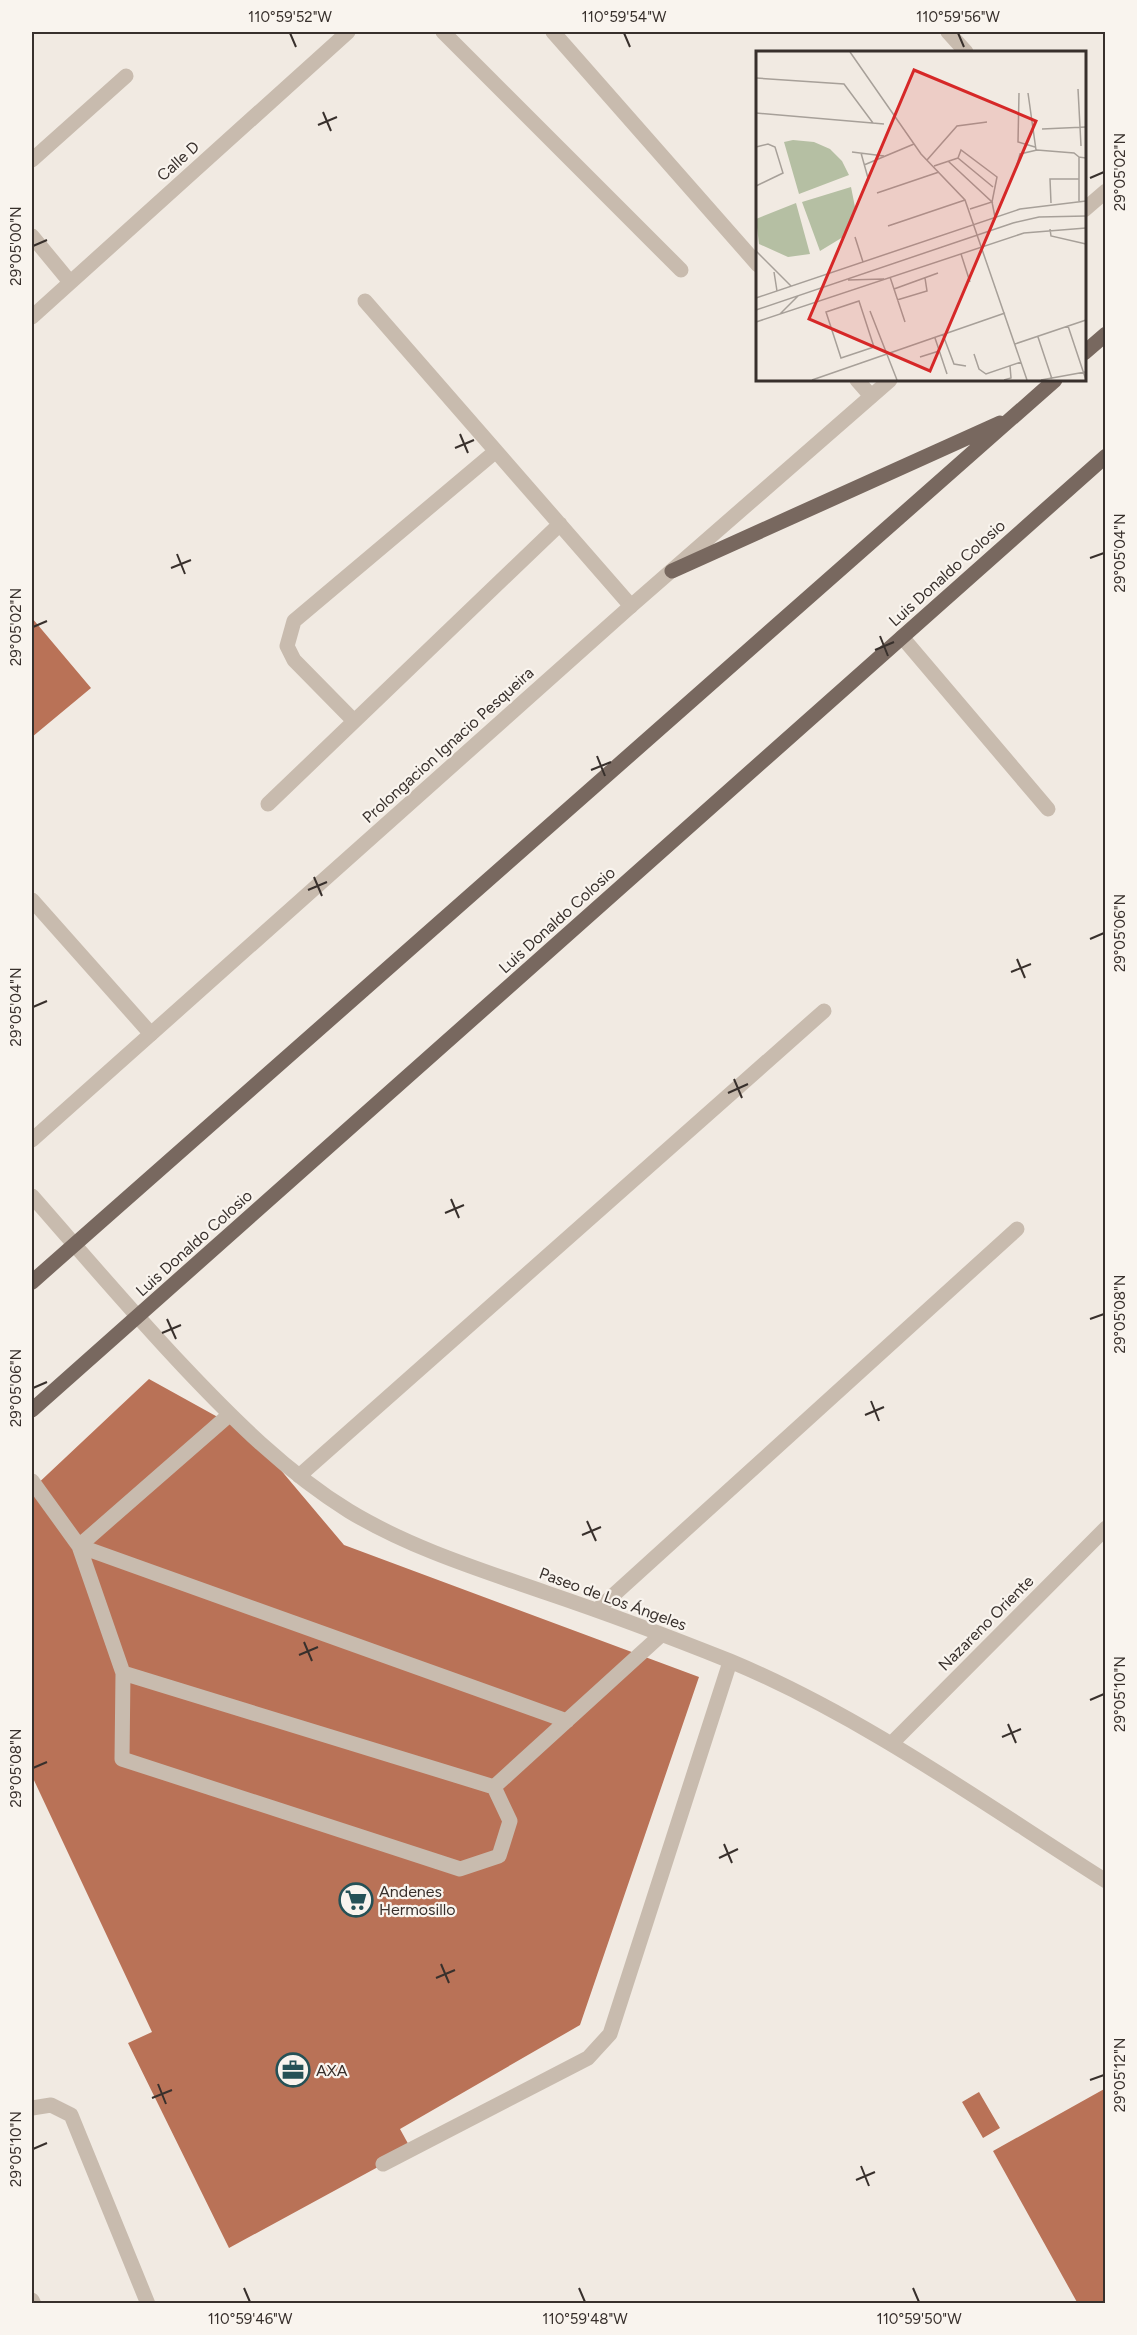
<svg xmlns="http://www.w3.org/2000/svg" width="1137" height="2335" font-family="Figtree,sans-serif">
<style>
.building{fill:#b97257}
.lines{fill:none;stroke-linecap:round;stroke-linejoin:round}
.service{stroke:#c8bbae;stroke-width:15}
.minor{stroke:#c8bbae;stroke-width:15}
.tertiary{stroke:#c8bbae;stroke-width:15}
.primary{stroke:#78685f;stroke-width:15}
.ticks{fill:none;stroke:#38302c;stroke-width:2}
.labels{text-anchor:middle;dominant-baseline:central;stroke-width:4.5;stroke-linejoin:round;paint-order:stroke}
.street-label{font-size:16px;fill:#38302c;stroke:#f9f4ee}
.poi-label{font-size:16px;fill:#38302c;stroke:#f9f4ee;text-anchor:start}
.inset-road{fill:none;stroke:#a7a099;stroke-width:1.5}
.view{fill:#d62828;fill-opacity:0.15;stroke:#d62828;stroke-width:3}
.inset-edge{fill:none;stroke:#38302c;stroke-width:3}
.neatline{fill:none;stroke:#38302c;stroke-width:2}
.ticks-label{font-size:15px;text-anchor:middle;fill:#38302c}
</style>
<rect width="100%" height="100%" fill="#f1eae2"/>
<!-- building -->
<path class="building" d="M 32,618 L 91,688 L 32,737 Z
M 149,1379 L 252,1436 L 344,1545 L 699,1677 L 580,2025 L 400,2129 L 411,2149 L 229,2248 L 128,2043 L 152,2032 L 32,1776 L 32,1489 Z
M 1106,2088 L 1106,2304 L 1078,2304 L 993,2151 Z
M 979,2092 L 1000,2128 L 983,2138 L 962,2102 Z"/>
<g class="lines">
<!-- service -->
<path class="service" d="M 443,32 L 681,270
M 553,32 L 758,265
M 948,32 L 966,52
M 32,160 L 126,76
M 32,236 L 70,282
M 365,301 L 631,606
M 32,317 L 348,32
M 857,380 L 871,396
M 902,637 L 1048,809
M 354,721 L 294,660 L 287,646 L 294,621 L 496,451
M 268,804 L 560,524
M 32,900 L 151,1034
M 229,1415 L 79,1546 L 567,1721
M 32,1481 L 79,1546 L 123,1673 L 122,1759 L 460,1869 L 499,1856 L 510,1821 L 494,1787 L 123,1673
M 494,1787 L 661,1635
M 32,2108 L 51,2105 L 71,2115 L 148,2304
M 383,2164 L 588,2058 L 610,2034 L 730,1662
M 32,2300 L 34,2304"/>
<!-- minor -->
<path class="minor" d="M 32,1196 C 82,1253 131,1311 183,1366 C 233,1419 286,1472 349,1511 C 410,1548 481,1570 547,1593 C 609,1614 670,1637 730,1661 C 864,1717 984,1804 1106,1881
M 299,1476 L 824,1011
M 597,1610 L 1017,1229
M 891,1744 L 1106,1528"/>
<!-- tertiary -->
<path class="tertiary" d="M 1084,210 L 1106,191
M 32,1140 L 631,606 L 890,380"/>
<!-- primary -->
<path class="primary" d="M 1084,353 L 1106,334
M 672,571 L 1000,423
M 32,1282 L 1055,380
M 32,1410 L 1106,456"/>
</g>
<!-- ticks -->
<path class="ticks" d="M 290,33 L 296,47M 624,33 L 630,47M 958,33 L 964,47M 323,112 L 331,131M 318,125 L 337,117M 1090,178 L 1104,172M 33,246 L 47,240M 460,434 L 468,453M 455,448 L 474,440M 177,554 L 185,574M 1090,558 L 1104,553M 171,568 L 191,560M 33,627 L 47,621M 880,636 L 888,656M 875,650 L 894,642M 597,756 L 605,776M 591,770 L 611,762M 314,877 L 322,896M 308,890 L 327,882M 1090,939 L 1104,933M 1017,959 L 1025,978M 1011,972 L 1031,964M 33,1007 L 47,1001M 734,1079 L 742,1098M 728,1093 L 748,1084M 451,1199 L 459,1218M 445,1213 L 464,1205M 167,1319 L 176,1339M 1090,1319 L 1104,1314M 162,1333 L 181,1325M 33,1388 L 47,1382M 871,1401 L 879,1421M 865,1415 L 884,1407M 587,1521 L 596,1541M 582,1535 L 601,1527M 304,1642 L 312,1661M 299,1655 L 318,1647M 1090,1700 L 1104,1694M 1008,1724 L 1016,1743M 1002,1737 L 1021,1729M 33,1768 L 47,1762M 724,1844 L 732,1863M 719,1858 L 738,1849M 441,1964 L 449,1983M 436,1978 L 455,1970M 1090,2080 L 1104,2075M 158,2084 L 166,2104M 152,2098 L 172,2090M 33,2149 L 47,2143M 861,2166 L 869,2186M 856,2180 L 875,2172M 244,2288 L 250,2302M 579,2288 L 585,2302M 913,2288 L 919,2302"/>
<!-- icons -->
<defs>
<g id="supermarket-ring" transform="scale(1.725)"><circle r="9.5" fill="#f9f4ee" stroke="#255156" stroke-width="1.5"/><path d="M-6-5.5h2.5l.6 2H6L4.5 2H-2.5L-4.4-4H-6ZM-1.5 3.2a1.3 1.3 0 1 0 .1 0ZM3 3.2a1.3 1.3 0 1 0 .1 0Z" fill="#255156"/></g>
<g id="office-ring" transform="scale(1.725)"><circle r="9.5" fill="#f9f4ee" stroke="#255156" stroke-width="1.5"/><path d="M-6-3h4V-5.5h4V-3h4V5H-6ZM-1-4.5V-3h2v-1.5ZM-6 0V1H6V0Z" fill="#255156"/></g>
</defs>
<g fill-rule="evenodd">
<use href="#supermarket-ring" x="356" y="1900"/>
<use href="#office-ring" x="293" y="2070"/>
</g>
<g class="labels">
<!-- street labels -->
<g class="street-label">
<text transform="translate(178 161) rotate(-42)">Calle D</text>
<text transform="translate(947 573) rotate(-42)">Luis Donaldo Colosio</text>
<text transform="translate(448 745) rotate(-42)">Prolongacion Ignacio Pesqueira</text>
<text transform="translate(557 920) rotate(-42)">Luis Donaldo Colosio</text>
<text transform="translate(194 1243) rotate(-42)">Luis Donaldo Colosio</text>
<text transform="translate(613 1599) rotate(20)">Paseo de Los Ángeles</text>
<text transform="translate(986 1623) rotate(-45)">Nazareno Oriente</text>
</g>
<!-- poi labels -->
<g class="poi-label">
<text x="379" y="1891">Andenes<tspan x="379" dy="18">Hermosillo</tspan></text>
<text x="316" y="2070">AXA</text>
</g>
</g>
<!-- overview -->
<g transform="translate(756 51)">
<rect width="330" height="330" fill="#f1eae2"/>
<path d="M 37,89 L 58,91 L 74,98 L 86,110 L 93,124 L 43,143 L 28,91 ZM 95,136 L 99,156 L 97,168 L 87,186 L 64,200 L 46,151 ZM 40,152 L 54,203 L 32,206 L 3,193 L 0,168 Z" fill="#b5bfa3"/>
<path class="inset-road" d="M 94,1 L 165,103 L 209,149 L 271,329M 0,27 L 88,33 L 117,72M 322,38 L 325,95M 263,42 L 262,91 L 279,96M 272,42 L 280,99M 0,62 L 128,73M 286,78 L 330,76M 0,96 L 12,93 L 19,96 L 27,122 L 0,135M 96,101 L 128,105M 105,102 L 112,127M 171,109 L 201,75 L 231,71M 192,110 L 236,151 L 214,158M 108,114 L 158,93M 261,114 L 264,103 L 281,99 L 318,102 L 323,106M 178,115 L 202,107M 237,136 L 202,107 L 205,99 L 241,126 L 236,151 L 239,166M 121,142 L 183,121M 323,150 L 323,106 L 330,107M 295,152 L 294,128 L 323,128M 132,175 L 209,149M 294,178 L 295,185 L 330,193M 99,186 L 107,211M 0,200 L 35,235M 205,203 L 214,231M 18,221 L 21,240M 134,226 L 149,271M 92,229 L 128,228M 138,238 L 182,222M 0,247 L 264,158 L 330,150M 141,249 L 171,240 L 169,227M 103,250 L 118,296 L 85,307 L 70,261 ZM 0,259 L 257,172 L 283,166 L 330,165M 114,260 L 141,329M 24,263 L 42,245M 0,271 L 268,182 L 330,177M 312,275 L 330,329M 187,284 L 198,313 L 210,315M 282,286 L 296,328M 179,287 L 191,323M 259,293 L 330,269M 218,303 L 223,318 L 230,323 L 265,311M 164,306 L 183,300M 56,329 L 249,262M 248,329 L 255,327 L 254,315M 285,329 L 329,321"/>
<path class="view" d="M 158,19 L 280,70 L 174,320 L 53,268 Z"/>
<rect width="330" height="330" class="inset-edge"/>
</g>
<!-- border -->
<rect width="1137" height="2335" fill="none" stroke="#f9f4ee" stroke-width="66"/>
<rect x="33" y="33" width="1071" height="2269" class="neatline"/>
<g class="ticks-label">
<text x="290" y="22">110°59'52"W</text>
<text x="624" y="22">110°59'54"W</text>
<text x="958" y="22">110°59'56"W</text>
<text transform="translate(1120 172) rotate(-90)" y="5">29°05'02"N</text>
<text transform="translate(16 246) rotate(-90)" y="5">29°05'00"N</text>
<text transform="translate(1120 553) rotate(-90)" y="5">29°05'04"N</text>
<text transform="translate(16 627) rotate(-90)" y="5">29°05'02"N</text>
<text transform="translate(1120 933) rotate(-90)" y="5">29°05'06"N</text>
<text transform="translate(16 1007) rotate(-90)" y="5">29°05'04"N</text>
<text transform="translate(1120 1314) rotate(-90)" y="5">29°05'08"N</text>
<text transform="translate(16 1388) rotate(-90)" y="5">29°05'06"N</text>
<text transform="translate(1120 1694) rotate(-90)" y="5">29°05'10"N</text>
<text transform="translate(16 1768) rotate(-90)" y="5">29°05'08"N</text>
<text transform="translate(1120 2075) rotate(-90)" y="5">29°05'12"N</text>
<text transform="translate(16 2149) rotate(-90)" y="5">29°05'10"N</text>
<text x="250" y="2324">110°59'46"W</text>
<text x="585" y="2324">110°59'48"W</text>
<text x="919" y="2324">110°59'50"W</text>
</g>
</svg>
